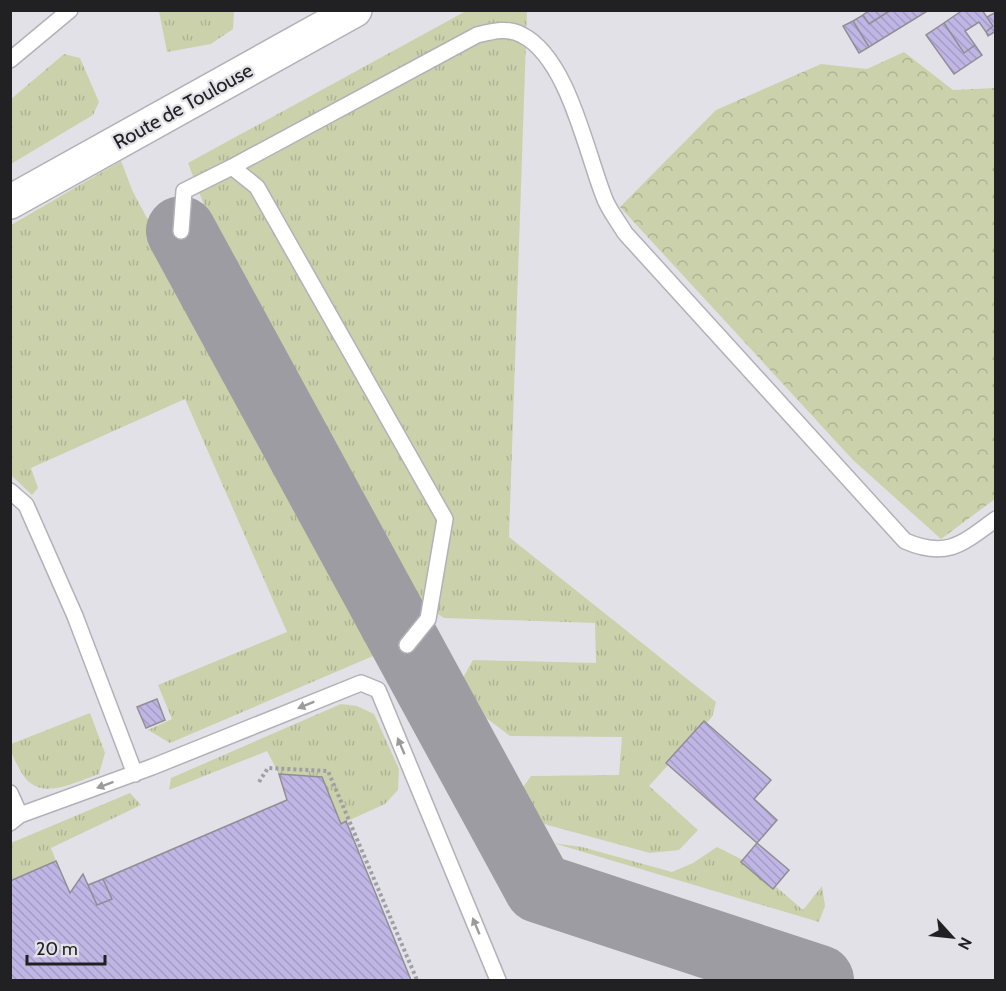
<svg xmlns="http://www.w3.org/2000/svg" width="1006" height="991" font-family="Cabin,sans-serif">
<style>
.grass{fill:url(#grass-tufts)}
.forest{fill:url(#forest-crowns)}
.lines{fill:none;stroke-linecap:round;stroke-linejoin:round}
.taxiway{stroke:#9c9ca2;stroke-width:70}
.building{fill:url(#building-back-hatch);stroke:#908e95;stroke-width:1.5}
.service-casing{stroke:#b3b1b8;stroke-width:18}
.secondary-casing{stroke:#b3b1b8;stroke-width:36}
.path{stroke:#a09fa4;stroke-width:4;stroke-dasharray:3 3;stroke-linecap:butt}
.service{stroke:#fff;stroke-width:15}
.secondary{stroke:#fff;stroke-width:33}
.oneway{fill:#9b9b9c}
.labels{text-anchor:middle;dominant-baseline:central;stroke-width:4.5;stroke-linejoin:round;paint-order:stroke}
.street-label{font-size:20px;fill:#212123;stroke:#e2e1e8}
</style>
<defs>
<pattern id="grass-tufts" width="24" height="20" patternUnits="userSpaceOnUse" patternTransform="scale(1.5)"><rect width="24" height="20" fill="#cbd2ab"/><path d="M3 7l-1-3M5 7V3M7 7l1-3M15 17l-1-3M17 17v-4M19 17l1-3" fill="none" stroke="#aeb493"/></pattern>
<pattern id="forest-crowns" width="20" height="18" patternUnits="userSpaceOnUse" patternTransform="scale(1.5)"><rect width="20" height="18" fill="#cbd2ab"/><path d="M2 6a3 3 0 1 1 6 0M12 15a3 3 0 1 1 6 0" fill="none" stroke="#aeb493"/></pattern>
<pattern id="building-back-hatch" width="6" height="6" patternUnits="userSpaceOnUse" patternTransform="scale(1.5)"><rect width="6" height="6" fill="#c0b6e5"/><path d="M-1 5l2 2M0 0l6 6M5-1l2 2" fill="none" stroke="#a59cc4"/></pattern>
</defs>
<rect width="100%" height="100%" fill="#e2e1e8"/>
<!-- grass -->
<path class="grass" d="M 159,11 L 234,11 L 233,29 L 211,44 L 167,52 Z
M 466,11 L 527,11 L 509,537 L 716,702 L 712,717 L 649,786 L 698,830 L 679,850 L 650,853 L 544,824 L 523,787 L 531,776 L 619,775 L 622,737 L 510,736 L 481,714 L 461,681 L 473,660 L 596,663 L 595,623 L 444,618 L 419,602 L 218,242 L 188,163 Z
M 64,54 L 80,58 L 99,102 L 93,115 L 11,164 L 11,99 Z
M 121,161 L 133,192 L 380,653 L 170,743 L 148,730 L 172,719 L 158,685 L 287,632 L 185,399 L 31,468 L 38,488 L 32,495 L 11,475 L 11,225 Z
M 341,704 L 357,706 L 374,714 L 399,769 L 398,790 L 385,804 L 341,824 L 322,777 L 279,774 L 267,751 L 169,790 L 171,778 Z
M 90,713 L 105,753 L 99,774 C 72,783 37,804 20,770 C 16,762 10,754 11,744 Z
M 130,793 L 141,805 L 51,848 L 56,861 L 11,881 L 11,843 Z
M 553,843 L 582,847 L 672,872 L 693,863 L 717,847 L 747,862 L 803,910 L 822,886 L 825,906 L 819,922 Z"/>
<!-- forest -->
<path class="forest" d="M 904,52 L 953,90 L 995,88 L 995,499 L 941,539 L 853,460 L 620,207 L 716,110 L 821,64 L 867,69 Z"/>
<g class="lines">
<!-- taxiway -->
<path class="taxiway" d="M 181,231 L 539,888 L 819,980"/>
</g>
<!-- building -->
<path class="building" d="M 870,10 L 891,10 L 869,24 L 863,15 Z
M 891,10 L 929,10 L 869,47 L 853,21 L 863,15 L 869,24 Z
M 963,10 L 982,10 L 993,26 L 986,32 L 979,22 L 965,31 L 975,45 L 964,53 L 944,23 Z
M 996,12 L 996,31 L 988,36 L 986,32 L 993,26 L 987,17 Z
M 853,21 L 869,47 L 859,53 L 843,26 Z
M 944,23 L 964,53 L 975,45 L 982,55 L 954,74 L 926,35 Z
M 157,699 L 165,720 L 146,728 L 137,707 Z
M 704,721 L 771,780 L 754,799 L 777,820 L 757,843 L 666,763 Z
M 279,774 L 322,777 L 341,824 L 346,821 L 411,980 L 10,980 L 10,881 L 56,861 L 70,893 L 83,874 L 97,905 L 112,899 L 103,879 L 287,800 Z
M 757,843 L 789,870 L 773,889 L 741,862 Z
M 103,879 L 112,899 L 97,905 L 88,885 Z"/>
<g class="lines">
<!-- service casing -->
<g class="service-casing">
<path id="service" d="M 10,60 L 70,10
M 232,167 L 477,35 C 493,31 507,27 522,35 C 568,58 586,152 604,197 C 608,209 618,221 625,233 L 905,541 C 947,559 962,544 996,519
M 181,231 L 184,191 L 232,167 L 257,187 L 445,519 L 428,619 L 407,645
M 10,491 L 26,505 L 75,616 L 135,774
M 10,793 L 20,815
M 10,823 L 20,815 L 152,767 L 361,683 L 378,690 L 498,980"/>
</g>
<!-- secondary casing -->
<g class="secondary-casing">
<path id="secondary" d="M 10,202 L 355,10"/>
</g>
<!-- path -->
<path class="path" d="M 259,782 L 268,768 L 328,771 L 417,980"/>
<!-- service -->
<use href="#service" class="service"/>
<!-- secondary -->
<use href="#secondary" class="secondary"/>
</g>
<!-- one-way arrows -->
<defs><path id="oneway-solid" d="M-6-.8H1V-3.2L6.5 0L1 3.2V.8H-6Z" transform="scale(1.5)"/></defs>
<g class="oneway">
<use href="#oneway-solid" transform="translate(306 705) rotate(158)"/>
<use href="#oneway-solid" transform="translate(401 746) rotate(-113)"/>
<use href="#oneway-solid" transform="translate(105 785) rotate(160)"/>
<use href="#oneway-solid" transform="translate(476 926) rotate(-113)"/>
</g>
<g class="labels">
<!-- street labels -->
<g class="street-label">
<text transform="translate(183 106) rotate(-29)">Route de Toulouse</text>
</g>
</g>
<!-- border -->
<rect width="1006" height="991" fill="none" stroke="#212123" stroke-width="24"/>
<!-- north arrow -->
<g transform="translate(952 937) rotate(117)" stroke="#e2e1e8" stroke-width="4.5" paint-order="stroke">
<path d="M0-4.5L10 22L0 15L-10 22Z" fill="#212123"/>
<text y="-9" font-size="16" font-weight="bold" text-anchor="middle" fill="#212123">N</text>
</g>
<!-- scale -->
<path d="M27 955v9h78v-9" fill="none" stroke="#212123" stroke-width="3"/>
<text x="36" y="955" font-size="18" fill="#212123" stroke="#e2e1e8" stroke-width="4.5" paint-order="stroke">20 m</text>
</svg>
